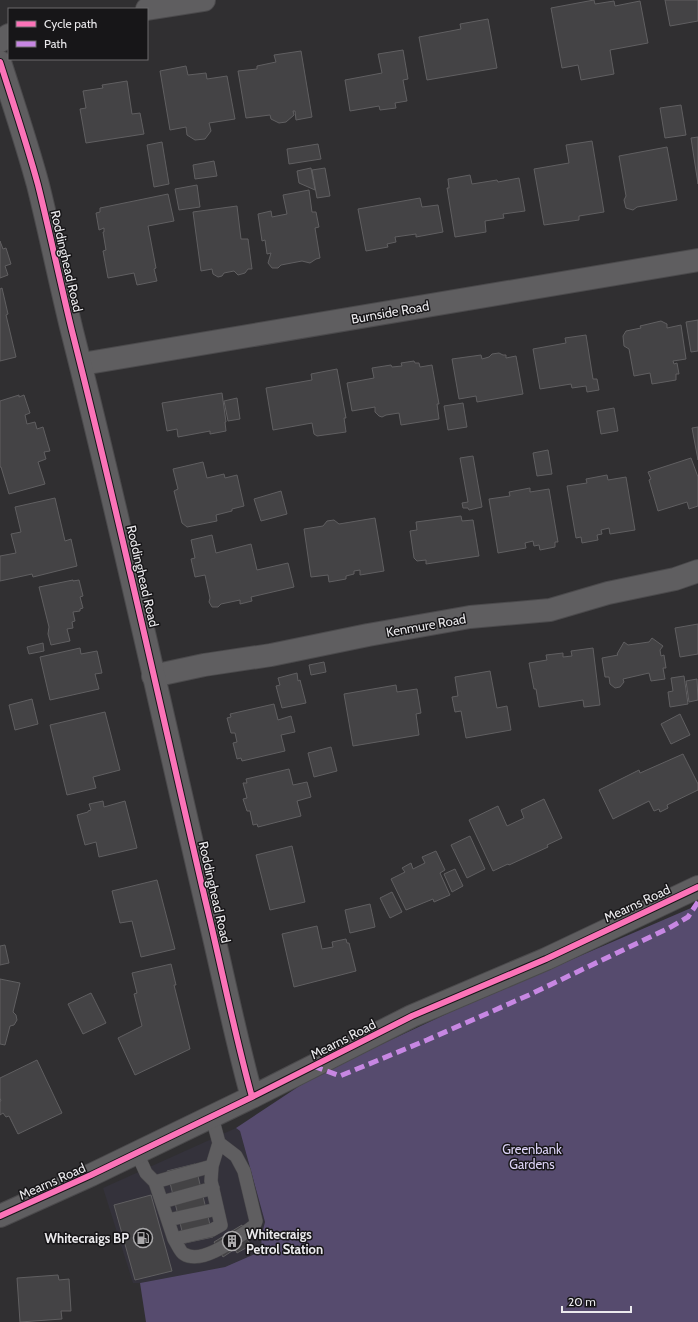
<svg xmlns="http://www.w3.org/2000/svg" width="698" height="1322" font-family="Cabin,sans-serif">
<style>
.built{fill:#34323b}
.green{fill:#564b6e}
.building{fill:#444345;stroke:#605f61}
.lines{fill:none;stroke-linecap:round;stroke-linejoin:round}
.lane-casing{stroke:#4b4a4c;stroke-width:14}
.street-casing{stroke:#4b4a4c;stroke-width:24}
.secondary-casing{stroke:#4b4a4c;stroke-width:24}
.lane{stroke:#5f5e60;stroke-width:13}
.street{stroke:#5f5e60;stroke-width:22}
.secondary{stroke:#5f5e60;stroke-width:22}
.quiet{stroke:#c787e3;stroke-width:5;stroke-dasharray:10 5;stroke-linecap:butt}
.cycleway-casing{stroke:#171618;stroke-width:8}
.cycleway{stroke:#fb73b8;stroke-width:6}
.labels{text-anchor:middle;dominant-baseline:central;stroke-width:3;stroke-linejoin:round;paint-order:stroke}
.street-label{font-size:13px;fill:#ebeaed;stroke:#171618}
.park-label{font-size:13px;fill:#dbd1f5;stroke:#171618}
.poi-label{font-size:13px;font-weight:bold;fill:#ebeaed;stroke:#171618;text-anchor:start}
</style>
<rect width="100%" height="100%" fill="#302f31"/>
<!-- built -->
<path class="built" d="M 236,1128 L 240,1131 L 265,1222 L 261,1237 L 262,1251 L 225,1267 L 140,1283 L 133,1283 L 103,1188 Z"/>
<!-- green -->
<path class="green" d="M 698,905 L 698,1322 L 146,1322 L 140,1283 L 225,1267 L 262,1251 L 261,1237 L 265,1222 L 240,1131 L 236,1128 L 316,1075 L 457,1009 Z"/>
<!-- building -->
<path class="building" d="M 594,0 L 595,4 L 614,1 L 615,6 L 640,1 L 648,43 L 610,50 L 614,74 L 581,80 L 578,65 L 562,68 L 551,8 Z
M 665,0 L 698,0 L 698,21 L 670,26 Z
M 488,19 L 497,68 L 427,80 L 419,37 L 461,29 L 460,24 Z
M 403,50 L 408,79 L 403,80 L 407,101 L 395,103 L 396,108 L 380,110 L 379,106 L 350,111 L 345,80 L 382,73 L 378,54 Z
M 301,51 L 312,117 L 296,120 L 295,111 L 293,111 L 294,115 L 286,122 L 279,123 L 271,119 L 270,115 L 246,118 L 238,71 L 257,69 L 257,66 L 276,62 L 274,55 Z
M 186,66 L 188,75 L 206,73 L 207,79 L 227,76 L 235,119 L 209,123 L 211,131 L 205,139 L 195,140 L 187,135 L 186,127 L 170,130 L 160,71 Z
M 127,81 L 132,114 L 140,113 L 144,134 L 86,143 L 80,109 L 86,108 L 83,91 L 103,88 L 102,85 Z
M 681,105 L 686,135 L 665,138 L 660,108 Z
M 698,137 L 698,184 L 691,138 Z
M 592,141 L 604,212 L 579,216 L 579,220 L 544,225 L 534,169 L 569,163 L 566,145 Z
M 162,142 L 169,184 L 154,187 L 147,145 Z
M 318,144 L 321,159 L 289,164 L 287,149 Z
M 667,147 L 677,200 L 637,207 L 633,210 L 626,208 L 624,200 L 626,196 L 619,156 Z
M 214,161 L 217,176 L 195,179 L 193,165 Z
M 311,168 L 315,190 L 299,183 L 297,171 Z
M 325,168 L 330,196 L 317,198 L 312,170 Z
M 470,175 L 472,184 L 497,180 L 498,182 L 519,178 L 525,211 L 503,214 L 504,218 L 485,221 L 486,232 L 455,237 L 447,188 L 449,188 L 448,179 Z
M 197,185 L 200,207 L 179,210 L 175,189 Z
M 309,190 L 312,212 L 316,212 L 319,227 L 315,228 L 320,258 L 316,259 L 310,263 L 302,261 L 281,265 L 278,268 L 272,268 L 268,263 L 271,253 L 267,254 L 265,240 L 262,241 L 258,214 L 271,211 L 272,217 L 287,214 L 283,195 Z
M 168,194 L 174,221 L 148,226 L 156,268 L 154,269 L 157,281 L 137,285 L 134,273 L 108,278 L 103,251 L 106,250 L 103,232 L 104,232 L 104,228 L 99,230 L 96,213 L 100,212 L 100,208 Z
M 420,198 L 422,207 L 438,205 L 443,232 L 416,237 L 416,234 L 395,237 L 396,242 L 387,244 L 388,247 L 366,251 L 358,209 Z
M 237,206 L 241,239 L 248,239 L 252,269 L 248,269 L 245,273 L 238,275 L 234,271 L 224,273 L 222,276 L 218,277 L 213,274 L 212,269 L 201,271 L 193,212 Z
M 0,241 L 3,249 L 6,248 L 11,264 L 5,266 L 8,275 L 0,278 Z
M 2,288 L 8,314 L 6,315 L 16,357 L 0,361 L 0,289 Z
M 698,320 L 698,351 L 691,352 L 686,322 Z
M 661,321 L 667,324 L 667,328 L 681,325 L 686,359 L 673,361 L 674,364 L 677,363 L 679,374 L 676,374 L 676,380 L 652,384 L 650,373 L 634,376 L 629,349 L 624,346 L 623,336 L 626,331 L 641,328 L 640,326 Z
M 586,335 L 593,379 L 597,379 L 599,390 L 587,392 L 586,386 L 572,388 L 571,384 L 540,389 L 533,349 L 566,343 L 565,338 Z
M 499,353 L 503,355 L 506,355 L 506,358 L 516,356 L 523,394 L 477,402 L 476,396 L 459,399 L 452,359 L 481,355 L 482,359 L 489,357 L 492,354 Z
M 414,361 L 415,363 L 419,363 L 420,367 L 432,365 L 439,404 L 437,404 L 439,419 L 401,425 L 399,413 L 386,415 L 382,417 L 379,416 L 375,412 L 375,407 L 352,411 L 347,383 L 374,378 L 372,368 L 391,365 L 392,367 L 402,366 L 401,363 Z
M 337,369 L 346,418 L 344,418 L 346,432 L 317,436 L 314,434 L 312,423 L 273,430 L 266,388 L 312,380 L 311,374 Z
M 222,393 L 226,422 L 225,422 L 226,431 L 210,434 L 210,431 L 178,437 L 177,429 L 167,431 L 162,403 Z
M 19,395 L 19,397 L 24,395 L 30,413 L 25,415 L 27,424 L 35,422 L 37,429 L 43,427 L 50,451 L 44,452 L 46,459 L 38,462 L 45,484 L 9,494 L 1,467 L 0,467 L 0,401 Z
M 237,398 L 240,419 L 228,421 L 224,401 Z
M 463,403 L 467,427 L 448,430 L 444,406 Z
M 614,408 L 618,431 L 601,434 L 597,411 Z
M 698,427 L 698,460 L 692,428 Z
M 548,450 L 552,474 L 537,476 L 533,453 Z
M 473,456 L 482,507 L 469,510 L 468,508 L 463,508 L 462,503 L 468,502 L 460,458 Z
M 691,458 L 698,477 L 698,506 L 689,509 L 687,502 L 658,511 L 649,480 L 651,479 L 648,472 Z
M 203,462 L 207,478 L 224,474 L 225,478 L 237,475 L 244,506 L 232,509 L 232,511 L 216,515 L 217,521 L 187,527 L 182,523 L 174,491 L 178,489 L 173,469 Z
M 607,475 L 608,480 L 626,477 L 635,530 L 610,534 L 609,528 L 601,530 L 602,534 L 597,535 L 598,540 L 582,543 L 581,537 L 576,538 L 567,486 L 587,483 L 586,479 Z
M 530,488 L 530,492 L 549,489 L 558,542 L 555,542 L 555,547 L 540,550 L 539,545 L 534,546 L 533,541 L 525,543 L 526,548 L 498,553 L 489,499 L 510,496 L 509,492 Z
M 281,491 L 287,514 L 261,521 L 254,499 Z
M 55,498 L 65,541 L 71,539 L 77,566 L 33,577 L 32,574 L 0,581 L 0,556 L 16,553 L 11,534 L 21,532 L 15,507 Z
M 461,516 L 462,521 L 473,520 L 479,556 L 426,564 L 426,560 L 417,561 L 414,558 L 410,531 L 417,530 L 416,522 Z
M 375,518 L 384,571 L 360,575 L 360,570 L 354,571 L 354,574 L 346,576 L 346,579 L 329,582 L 328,575 L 311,577 L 304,529 L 323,526 L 327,521 L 334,520 L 339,524 Z
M 212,535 L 216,553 L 251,544 L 257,570 L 288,563 L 294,587 L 251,597 L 252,601 L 240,604 L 240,600 L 221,604 L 218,607 L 212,607 L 209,602 L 210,598 L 205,575 L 195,577 L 191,559 L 195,558 L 191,540 Z
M 73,580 L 73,581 L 79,580 L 83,596 L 80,597 L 83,608 L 80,609 L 80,611 L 73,612 L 75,621 L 72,622 L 73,628 L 67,629 L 70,641 L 51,645 L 48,634 L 49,627 L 39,587 Z
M 698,624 L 698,654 L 680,657 L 675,628 Z
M 652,638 L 663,646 L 660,650 L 661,656 L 664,655 L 666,668 L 663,668 L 665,679 L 651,681 L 649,673 L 623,679 L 624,682 L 620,687 L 615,688 L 610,684 L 609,677 L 605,677 L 602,658 L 618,655 L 617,654 L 624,642 L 628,645 L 649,642 Z
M 43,643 L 44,651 L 29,654 L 27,647 Z
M 80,648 L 81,654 L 97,651 L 102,673 L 95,674 L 99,689 L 50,700 L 40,657 Z
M 593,648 L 600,705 L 584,707 L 583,700 L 539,707 L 536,689 L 534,689 L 529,663 L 547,660 L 546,655 L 563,653 L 563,657 L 572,656 L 571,651 Z
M 324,662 L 326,672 L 311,675 L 309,665 Z
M 490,671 L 497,708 L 507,706 L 511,730 L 466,738 L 461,711 L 455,712 L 452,697 L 458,696 L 455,677 Z
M 297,673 L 298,681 L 300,680 L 306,703 L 282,708 L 276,686 L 280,685 L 278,678 Z
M 684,676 L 688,704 L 670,707 L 668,692 L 673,691 L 671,678 Z
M 697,679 L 698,700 L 689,702 L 686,681 Z
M 396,685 L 397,692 L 417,689 L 421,713 L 416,714 L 419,735 L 353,746 L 344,694 Z
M 32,699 L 38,724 L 15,730 L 9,705 Z
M 274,704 L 278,720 L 291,716 L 295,732 L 281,735 L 285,751 L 242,761 L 241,758 L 237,759 L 233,743 L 237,742 L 235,733 L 231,733 L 227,718 L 231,717 L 230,714 Z
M 105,712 L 120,770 L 93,777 L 96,788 L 67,795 L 50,725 Z
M 680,714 L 690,735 L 671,744 L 661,724 Z
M 331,747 L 337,771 L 314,777 L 308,753 Z
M 683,754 L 698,784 L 698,790 L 667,805 L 668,808 L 660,812 L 659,809 L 654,811 L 649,801 L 613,819 L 599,790 L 639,770 L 640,773 Z
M 289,769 L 293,785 L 307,782 L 311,797 L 297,801 L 301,816 L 258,827 L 257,824 L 253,825 L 250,811 L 247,811 L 243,799 L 247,798 L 243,783 L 247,783 L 246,779 Z
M 544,799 L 562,838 L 547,845 L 548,847 L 509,865 L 508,864 L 493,871 L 469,820 L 498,806 L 507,826 L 524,818 L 521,810 Z
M 103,801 L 104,807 L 125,801 L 137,848 L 99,857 L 96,842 L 85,845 L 77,815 L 88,812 L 88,811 L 91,810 L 89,804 Z
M 470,836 L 485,869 L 467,878 L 451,845 Z
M 292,846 L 305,902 L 270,910 L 256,855 Z
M 436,851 L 445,870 L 440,873 L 450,895 L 434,902 L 433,899 L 406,910 L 391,879 L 405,872 L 402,868 L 411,863 L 413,869 L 425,863 L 422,857 Z
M 455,869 L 463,886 L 452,892 L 444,874 Z
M 157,880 L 175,949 L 141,957 L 132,921 L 120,923 L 112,891 Z
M 392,892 L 402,912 L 390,918 L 380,898 Z
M 370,904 L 375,927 L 350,933 L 345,910 Z
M 317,926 L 322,949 L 333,947 L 332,942 L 346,939 L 347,943 L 349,943 L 356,971 L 294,987 L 282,934 Z
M 5,945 L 9,963 L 0,965 L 0,946 Z
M 171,964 L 176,985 L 174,985 L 190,1049 L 135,1075 L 118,1038 L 142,1026 L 134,994 L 137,993 L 132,973 Z
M 0,979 L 20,983 L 13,1012 L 16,1015 L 17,1020 L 14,1025 L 10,1026 L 5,1045 L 0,1044 Z
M 91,993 L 106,1023 L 83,1034 L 68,1004 Z
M 37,1060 L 62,1113 L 18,1134 L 9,1116 L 6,1117 L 3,1113 L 0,1115 L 0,1101 L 1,1101 L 0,1098 L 0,1078 Z
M 195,1164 L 213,1237 L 185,1243 L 167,1171 Z
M 151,1195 L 172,1271 L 135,1280 L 114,1205 Z
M 242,1225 L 250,1238 L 247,1239 L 251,1245 L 237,1253 L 235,1249 L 223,1257 L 214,1242 Z
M 58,1275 L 59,1280 L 69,1279 L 71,1311 L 61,1311 L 62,1319 L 20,1322 L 17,1278 Z"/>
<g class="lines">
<!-- lane casing -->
<g class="lane-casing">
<path id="lane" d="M 137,1153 L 146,1173 L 155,1182 L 174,1239 L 212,1230 L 221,1225 L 211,1181 L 212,1166 L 219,1143 L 212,1117
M 155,1182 L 212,1166
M 162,1202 L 213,1188
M 168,1220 L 217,1209
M 174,1239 C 177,1243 180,1252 184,1254 C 203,1266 239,1236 254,1226 L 256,1221 L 244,1171 L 236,1156 L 219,1143"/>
</g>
<!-- street casing -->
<g class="street-casing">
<path id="street" d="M 147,9 L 204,0
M 0,41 L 9,35
M 82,364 L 698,260
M 153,676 L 204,665 L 271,655 L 368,635 L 470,617 L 550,610 L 608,593 L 675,579 L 698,571"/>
</g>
<!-- secondary casing -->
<g class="secondary-casing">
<path id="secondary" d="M 0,62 C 13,103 27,144 38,185 C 50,233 60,282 72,331 C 120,520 161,710 205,899 C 221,965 234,1032 252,1097
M 0,1216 L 91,1175 L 252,1097 L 412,1016 L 546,959 L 698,887"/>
</g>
<!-- lane -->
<use href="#lane" class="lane"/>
<!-- street -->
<use href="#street" class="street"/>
<!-- secondary -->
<use href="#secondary" class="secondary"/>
<!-- quiet -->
<path class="quiet" d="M 313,1066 L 340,1076 L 427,1040 L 529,995 L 669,928 L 688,917 L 698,902"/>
<!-- cycleway casing -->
<g class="cycleway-casing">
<path id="cycleway" d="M 0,62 C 13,103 27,144 38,185 C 50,233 60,282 72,331 C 120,520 161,710 205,899 C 221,965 234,1032 252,1097
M 0,1216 L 91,1175 L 252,1097 L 412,1016 L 546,959 L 698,887"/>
</g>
<!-- cycleway -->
<use href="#cycleway" class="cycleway"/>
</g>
<!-- icons -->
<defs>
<g id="fuel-ring" transform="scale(1)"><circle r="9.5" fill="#171618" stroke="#aaa9ab" stroke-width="1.5"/><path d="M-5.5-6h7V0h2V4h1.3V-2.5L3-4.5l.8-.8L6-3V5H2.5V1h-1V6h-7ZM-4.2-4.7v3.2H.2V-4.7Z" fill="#aaa9ab"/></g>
<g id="building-ring" transform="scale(1)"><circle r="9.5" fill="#171618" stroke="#aaa9ab" stroke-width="1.5"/><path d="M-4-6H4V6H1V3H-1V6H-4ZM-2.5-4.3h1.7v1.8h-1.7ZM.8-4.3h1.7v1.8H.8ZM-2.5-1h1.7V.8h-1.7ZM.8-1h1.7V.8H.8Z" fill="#aaa9ab"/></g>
</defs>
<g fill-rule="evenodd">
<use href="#fuel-ring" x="143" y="1238"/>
<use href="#building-ring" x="232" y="1241"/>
</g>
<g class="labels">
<!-- street labels -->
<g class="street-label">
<text transform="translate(67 261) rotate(77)">Roddinghead Road</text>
<text transform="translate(390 312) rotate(-10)">Burnside Road</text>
<text transform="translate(143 576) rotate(77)">Roddinghead Road</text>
<text transform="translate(426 625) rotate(-10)">Kenmure Road</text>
<text transform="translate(215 892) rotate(77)">Roddinghead Road</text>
<text transform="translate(637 903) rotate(-25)">Mearns Road</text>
<text transform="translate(343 1039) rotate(-27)">Mearns Road</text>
<text transform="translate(52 1181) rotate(-24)">Mearns Road</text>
</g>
<!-- park labels -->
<g class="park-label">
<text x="532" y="1149">Greenbank<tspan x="532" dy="15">Gardens</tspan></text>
</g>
<!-- poi labels -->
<g class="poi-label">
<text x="246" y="1234">Whitecraigs<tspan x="246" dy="15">Petrol Station</tspan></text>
<text x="129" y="1238" text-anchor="end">Whitecraigs BP</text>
</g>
</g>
<!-- legend -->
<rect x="8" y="8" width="140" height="52" fill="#171618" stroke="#6c6b6d"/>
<rect x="16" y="21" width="20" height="6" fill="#fb73b8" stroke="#6c6b6d"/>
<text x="44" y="28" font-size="12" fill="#ebeaed">Cycle path</text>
<rect x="16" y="41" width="20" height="6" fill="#c787e3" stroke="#6c6b6d"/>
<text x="44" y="48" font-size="12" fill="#ebeaed">Path</text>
<!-- scale -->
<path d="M562 1306v6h69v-6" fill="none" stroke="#ebeaed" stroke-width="2"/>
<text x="568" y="1306" font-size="12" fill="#ebeaed" stroke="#171618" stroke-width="3" paint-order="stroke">20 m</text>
</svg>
